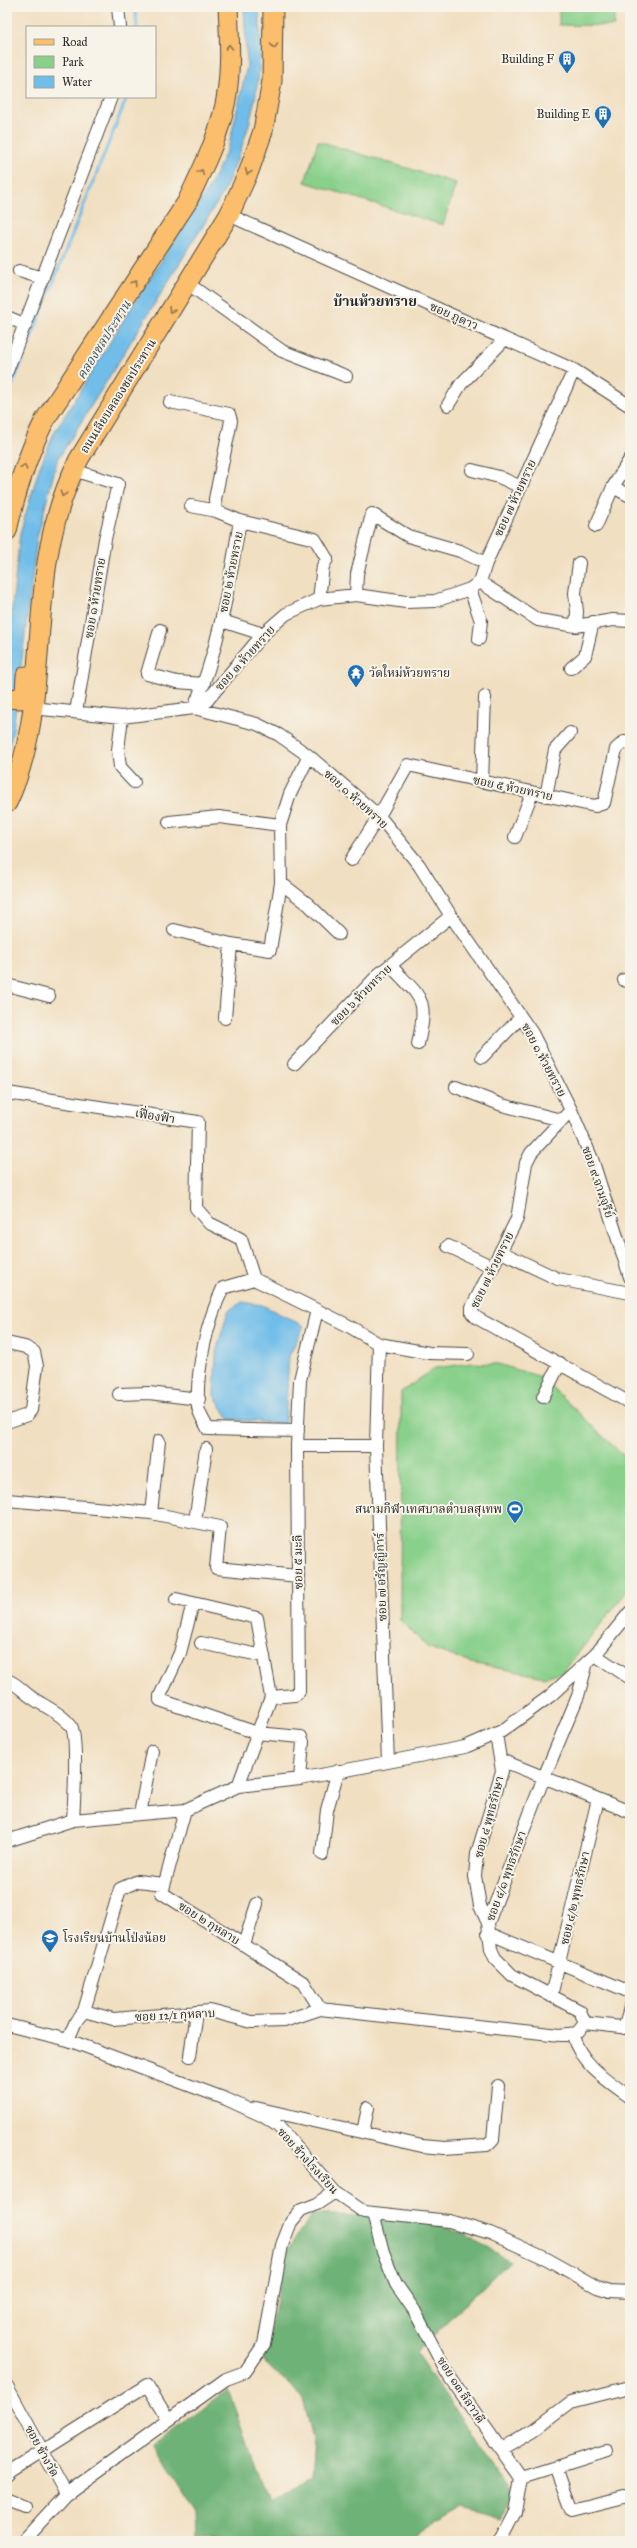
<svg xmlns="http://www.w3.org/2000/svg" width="637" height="2548" font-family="'IM FELL Great Primer','Noto Serif Thai',serif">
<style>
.green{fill:#89d08b;stroke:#5a7e5b}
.forest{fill:#6eb277;stroke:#4c6e51}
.water{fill:#6fbde9;stroke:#4d748a}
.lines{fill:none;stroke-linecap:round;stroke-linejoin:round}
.stream{stroke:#6fbde9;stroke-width:3}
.minor-casing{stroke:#494642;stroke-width:14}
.primary-casing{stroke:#494642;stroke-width:21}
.minor{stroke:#fff;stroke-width:12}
.primary{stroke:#fabe6d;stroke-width:19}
.oneway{stroke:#92744c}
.labels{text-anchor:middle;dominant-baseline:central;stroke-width:4;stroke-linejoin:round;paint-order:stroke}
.poi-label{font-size:12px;fill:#2b2b2b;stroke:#f7f3e8;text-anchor:end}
.street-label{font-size:12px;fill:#2b2b2b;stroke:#f7f3e8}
.water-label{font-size:13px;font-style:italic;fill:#3f5764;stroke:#f7f3e8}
.quarter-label{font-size:14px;font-weight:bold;fill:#2b2b2b;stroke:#f7f3e8}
</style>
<rect width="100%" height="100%" fill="#f7f3e8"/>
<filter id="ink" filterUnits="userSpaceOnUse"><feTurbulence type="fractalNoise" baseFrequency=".025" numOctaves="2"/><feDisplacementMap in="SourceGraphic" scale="8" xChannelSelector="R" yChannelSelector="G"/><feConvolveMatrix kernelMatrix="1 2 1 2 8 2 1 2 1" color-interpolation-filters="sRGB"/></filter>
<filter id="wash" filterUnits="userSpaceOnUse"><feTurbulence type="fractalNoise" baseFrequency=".012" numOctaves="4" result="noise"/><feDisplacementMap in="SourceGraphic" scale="16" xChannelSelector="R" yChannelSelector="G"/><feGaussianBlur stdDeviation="0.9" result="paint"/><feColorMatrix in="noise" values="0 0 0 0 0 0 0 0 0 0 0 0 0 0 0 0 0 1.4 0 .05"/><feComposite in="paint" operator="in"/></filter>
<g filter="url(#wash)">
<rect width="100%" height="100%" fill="#f1dfc1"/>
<!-- green -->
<path class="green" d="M 559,7 L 614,7 L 614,26 L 559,25 Z
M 318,141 L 456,183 L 443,225 L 305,182 Z
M 472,1363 L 498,1364 L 541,1377 L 630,1462 L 630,1587 L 564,1671 L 545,1677 L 471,1663 L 427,1647 L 400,1620 L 401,1392 L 435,1368 Z"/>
<!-- forest -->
<path class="forest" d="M 311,2215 C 361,2215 424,2215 470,2237 C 484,2243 496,2253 509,2261 L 416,2353 L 511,2493 L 502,2519 L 463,2507 L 422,2530 L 407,2541 L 196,2541 L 195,2516 L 152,2446 L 228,2390 L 268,2500 L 310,2477 L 313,2440 L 303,2398 L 263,2360 L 287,2250 Z"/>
<!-- water -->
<path class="water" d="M 244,7 L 259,7 C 265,79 252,130 222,195 L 57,461 L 37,538 L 13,730 L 7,755 L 7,656 L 20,533 L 39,469 L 53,435 L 131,308 L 211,184 L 229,145 L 247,66 Z
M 242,1302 L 262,1305 L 304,1326 L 289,1356 L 285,1424 L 229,1419 L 214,1395 L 216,1352 L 228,1311 Z"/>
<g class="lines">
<!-- stream -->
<path class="stream" d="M 135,7 L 137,27
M 7,398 L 127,97"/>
</g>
</g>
<g filter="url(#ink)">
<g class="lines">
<!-- minor casing -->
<g class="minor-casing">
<path id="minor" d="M 118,7 L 120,27
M 229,215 L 574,370 L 630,406
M 19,271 L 43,278
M 187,283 L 282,351 L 346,376
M 7,317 L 26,325
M 7,371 L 111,97
M 170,402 L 229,414 L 231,421 L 215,499 L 216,511 L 240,521 C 229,584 219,649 194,708
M 448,405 L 461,384 L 505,339
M 630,459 L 613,487 L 630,496
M 73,470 L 118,484 L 105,539 L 76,712
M 472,470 L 499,477 L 521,487
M 191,506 L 216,511
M 240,521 L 315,539 L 327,559 L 323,566 L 319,599
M 596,526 L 613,487
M 480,582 L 538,620 L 576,626 L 613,620 L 630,621
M 470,589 L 481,621 L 479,639
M 356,595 L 357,574 L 372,514 L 408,536 L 460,551 L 486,563
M 222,621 L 263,634
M 576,626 L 577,612 L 575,593 L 579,563
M 160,630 L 147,674 L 177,682 L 204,684
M 571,668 L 585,656 L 593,622
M 32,708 L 122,717 L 194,708 L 257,724 L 279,735 L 309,756 L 379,816 L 419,865 L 451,916 L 532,1033 L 571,1110 L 592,1159 L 630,1277
M 200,709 L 263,634 L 286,614 L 319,599 L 356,595 L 406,602 L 435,601 L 470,589 L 480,582 L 486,563 L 574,370
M 122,717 L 118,750 L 120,767 L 134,782
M 482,782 L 485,697
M 546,796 L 555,750 L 570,733
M 169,822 L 219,817 L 280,825
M 515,837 L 532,793
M 351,860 L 379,816 L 408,765 L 595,806 L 604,803 L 616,749 L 624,742 L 630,742
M 281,883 L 308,904 L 339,934
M 174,930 L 231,944
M 390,965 C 421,999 429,996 418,1044
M 624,980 L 630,982
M 7,985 L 49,996
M 225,1018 L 231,944 L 270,950 L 281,883 L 280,825 L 290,794 L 309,756
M 482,1057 L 521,1017
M 294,1064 L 378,975 L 451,916
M 456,1087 L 502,1105 L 561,1120
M 7,1093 L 198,1122 L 196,1208 L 209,1223 L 241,1239 L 254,1279
M 571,1110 L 531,1153 L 526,1163 L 517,1219 L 472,1307 L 472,1313 L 477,1318 L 630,1403
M 448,1246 L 493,1267
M 501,1252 L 558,1279 L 630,1293
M 7,1343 L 25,1347 L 34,1352 L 37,1366 L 31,1410 L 27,1415 L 7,1422
M 379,1344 L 376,1446 L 388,1762
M 119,1394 L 149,1393 L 199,1399
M 543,1397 L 560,1363
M 298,1431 L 208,1429 C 205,1423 199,1414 198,1407 C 196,1370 207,1321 223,1288 L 254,1279 L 347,1325 L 379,1344 L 429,1353 L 468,1354
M 297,1446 L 376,1446
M 7,1500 L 151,1513 L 220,1527 L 216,1568 L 298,1576
M 151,1513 L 159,1441
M 195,1521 L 206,1449
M 176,1599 L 257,1618 L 271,1697
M 193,1603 L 180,1653 L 160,1696 L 160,1700 L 257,1733 L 301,1737 L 303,1742 L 300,1779
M 201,1643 L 264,1656
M 595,1655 L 630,1678
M 7,1680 C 18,1684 24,1693 34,1699 C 47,1708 61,1713 71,1726 C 78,1735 74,1804 73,1820
M 501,1760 L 630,1812
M 238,1786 L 271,1697 L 295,1695 L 299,1691 L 297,1446 L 300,1380 L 317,1310
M 185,1810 L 162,1893 L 304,1983 L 320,2009
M 140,1814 L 152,1751
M 7,1841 L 73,1820 L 185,1810 L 238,1786 L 300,1779 L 465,1747 L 502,1731 L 550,1696 L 595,1655 L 630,1612
M 322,1854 L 327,1810 L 338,1771
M 488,1923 L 480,1906 L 475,1876 L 477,1854 L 502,1771 L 496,1734
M 488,1933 L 630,1992
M 244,1944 L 257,1904
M 551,1996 L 598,1799
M 84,2011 L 113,2019 L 210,2011 L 252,2022 L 284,2021 L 320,2009 L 560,2035 L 577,2033 L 585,2023
M 585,2023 L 580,2011 L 512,1975 L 495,1958 L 491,1949 L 488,1923 L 544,1777 L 578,1696 L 587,1662
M 585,2023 L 630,2028
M 7,2025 L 68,2040 L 226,2099 L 263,2116 L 278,2126 L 335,2192 L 364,2212 L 449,2221 L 490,2233 L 547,2259 L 597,2287 L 610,2291 L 630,2292
M 624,2028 L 630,2008
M 572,2034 C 581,2064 605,2079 630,2097
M 68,2040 L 76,2021 L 84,2011 L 120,1889 L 138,1881 L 164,1884
M 190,2056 L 196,2012
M 256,2108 L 422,2146 L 445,2148 L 487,2145 L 493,2139 L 498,2086
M 363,2132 L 368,2108
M 373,2214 L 383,2252 L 396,2284 L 414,2310 L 447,2373 L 521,2478 L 515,2512 L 500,2541
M 7,2386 L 66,2494
M 501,2449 L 534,2430 L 571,2402 L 630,2387
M 556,2467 L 572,2510 L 623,2497
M 7,2475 L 12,2470 L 147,2385 L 168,2419
M 521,2478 L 607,2451
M 7,2500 L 24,2507
M 23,2541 L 66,2494 L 226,2379 L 245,2372 L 264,2344 L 282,2245 L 291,2222 L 301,2210 L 317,2204 L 335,2192"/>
</g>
<!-- primary casing -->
<g class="primary-casing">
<path id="primary" d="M 7,531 C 16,491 27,454 46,418 L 187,202 C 200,174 214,147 222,117 C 232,83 230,42 228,7
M 7,698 L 20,699 L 25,691 L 26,676
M 7,803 C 45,723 33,630 50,545 C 56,515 65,487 79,459 L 229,215 L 249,171 L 263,131 L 272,81 L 273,7"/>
</g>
<!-- minor -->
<use href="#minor" class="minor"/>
<!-- primary -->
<use href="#primary" class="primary"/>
</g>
<!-- one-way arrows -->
<defs><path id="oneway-chevron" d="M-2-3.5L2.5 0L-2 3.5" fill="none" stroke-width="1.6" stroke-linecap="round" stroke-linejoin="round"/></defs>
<g class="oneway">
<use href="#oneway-chevron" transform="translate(274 46) rotate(89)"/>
<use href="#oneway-chevron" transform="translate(229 47) rotate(-91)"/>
<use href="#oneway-chevron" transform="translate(201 172) rotate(-64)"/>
<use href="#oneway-chevron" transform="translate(248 172) rotate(112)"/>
<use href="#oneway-chevron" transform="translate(134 283) rotate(-57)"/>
<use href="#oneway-chevron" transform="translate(171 310) rotate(121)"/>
<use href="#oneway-chevron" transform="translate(24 467) rotate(-71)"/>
<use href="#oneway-chevron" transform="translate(63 494) rotate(108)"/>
</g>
</g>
<!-- icons -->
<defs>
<g id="building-pin" transform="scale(0.9)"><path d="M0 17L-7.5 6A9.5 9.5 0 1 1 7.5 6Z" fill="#1f6fb2" stroke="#f7f3e8"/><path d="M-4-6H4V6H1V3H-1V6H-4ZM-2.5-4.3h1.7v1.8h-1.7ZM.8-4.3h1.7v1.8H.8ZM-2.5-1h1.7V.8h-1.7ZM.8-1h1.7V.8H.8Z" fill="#fff"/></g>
<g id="temple-pin" transform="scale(0.9)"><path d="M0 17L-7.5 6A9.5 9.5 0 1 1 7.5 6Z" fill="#1f6fb2" stroke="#f7f3e8"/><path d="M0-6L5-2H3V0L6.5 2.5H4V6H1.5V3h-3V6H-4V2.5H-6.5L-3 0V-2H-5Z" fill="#fff"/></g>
<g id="stadium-pin" transform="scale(0.9)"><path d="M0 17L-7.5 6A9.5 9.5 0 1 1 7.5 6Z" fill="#1f6fb2" stroke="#f7f3e8"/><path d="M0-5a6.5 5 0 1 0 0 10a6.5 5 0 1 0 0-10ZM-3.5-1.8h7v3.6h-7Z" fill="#fff"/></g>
<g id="school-pin" transform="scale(0.9)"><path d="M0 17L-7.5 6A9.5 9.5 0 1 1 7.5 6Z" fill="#1f6fb2" stroke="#f7f3e8"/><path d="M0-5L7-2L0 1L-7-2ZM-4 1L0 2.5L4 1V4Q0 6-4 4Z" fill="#fff"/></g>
</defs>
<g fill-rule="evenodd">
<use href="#building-pin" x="567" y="59"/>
<use href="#building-pin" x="603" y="114"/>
<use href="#temple-pin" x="356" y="673"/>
<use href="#stadium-pin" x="515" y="1509"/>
<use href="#school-pin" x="50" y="1938"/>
</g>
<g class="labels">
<!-- poi labels -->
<g class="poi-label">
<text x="554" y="59">Building F</text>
<text x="590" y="114">Building E</text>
<text x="369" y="673" text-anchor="start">วัดใหม่ห้วยทราย</text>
<text x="502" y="1509">สนามกีฬาเทศบาลตำบลสุเทพ</text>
<text x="63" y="1938" text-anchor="start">โรงเรียนบ้านโป่งน้อย</text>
</g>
<!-- street labels -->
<g class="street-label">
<text transform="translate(454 316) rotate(24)">ซอย ภูดาว</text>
<text transform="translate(118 396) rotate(-58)">ถนนเลียบคลองชลประทาน</text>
<text transform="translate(515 498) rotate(-65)">ซอย ๗ ห้วยทราย</text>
<text transform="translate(231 572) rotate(-79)">ซอย ๒ ห้วยทราย</text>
<text transform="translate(95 598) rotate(-81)">ซอย ๑ ห้วยทราย</text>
<text transform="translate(245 658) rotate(-48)">ซอย ๓ ห้วยทราย</text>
<text transform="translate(513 788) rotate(12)">ซอย ๕ ห้วยทราย</text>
<text transform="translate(356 799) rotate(42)">ซอย ๑ ห้วยทราย</text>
<text transform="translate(361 995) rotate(-45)">ซอย ๖ ห้วยทราย</text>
<text transform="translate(544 1060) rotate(62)">ซอย ๑ ห้วยทราย</text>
<text transform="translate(155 1116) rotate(9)">เฟื่องฟ้า</text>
<text transform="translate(598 1182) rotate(71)">ซอย ๙ จามจุรีย์</text>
<text transform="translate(492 1270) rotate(-64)">ซอย ๗ ห้วยทราย</text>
<text transform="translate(298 1562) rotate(-91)">ซอย ๕ มะลิ</text>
<text transform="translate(381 1577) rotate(-92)">ซอย ๗ อรัญญิการ์</text>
<text transform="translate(489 1817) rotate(-75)">ซอย ๔ พุทธรักษา</text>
<text transform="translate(506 1876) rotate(-70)">ซอย ๔/๑ พุทธรักษา</text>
<text transform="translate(575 1898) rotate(-77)">ซอย ๔/๒ พุทธรักษา</text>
<text transform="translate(209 1923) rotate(32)">ซอย ๒ กุหลาบ</text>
<text transform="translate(175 2015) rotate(-3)">ซอย 12/1 กุหลาบ</text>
<text transform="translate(308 2161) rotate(48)">ซอย ข้างโรงเรียน</text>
<text transform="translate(461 2390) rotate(57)">ซอย ๑๓ ลีลาวดี</text>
<text transform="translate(42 2451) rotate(61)">ซอย ข้างวัด</text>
</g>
<!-- water labels -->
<g class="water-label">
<text transform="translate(104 340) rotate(-58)">คลองชลประทาน</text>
</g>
<!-- quarter labels -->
<g class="quarter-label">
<text x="375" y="301">บ้านห้วยทราย</text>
</g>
</g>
<!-- margin -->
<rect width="637" height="2548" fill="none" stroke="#f7f3e8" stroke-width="24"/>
<!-- legend -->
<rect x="26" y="26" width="130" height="72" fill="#f7f3e8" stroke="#a5a39c"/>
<rect x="34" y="39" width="20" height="6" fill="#fabe6d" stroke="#a5a39c"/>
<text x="62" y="46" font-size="12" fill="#2b2b2b">Road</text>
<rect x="34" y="56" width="20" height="12" fill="#89d08b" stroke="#a5a39c"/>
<text x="62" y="66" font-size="12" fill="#2b2b2b">Park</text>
<rect x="34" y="76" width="20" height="12" fill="#6fbde9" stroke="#a5a39c"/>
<text x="62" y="86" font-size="12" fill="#2b2b2b">Water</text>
</svg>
